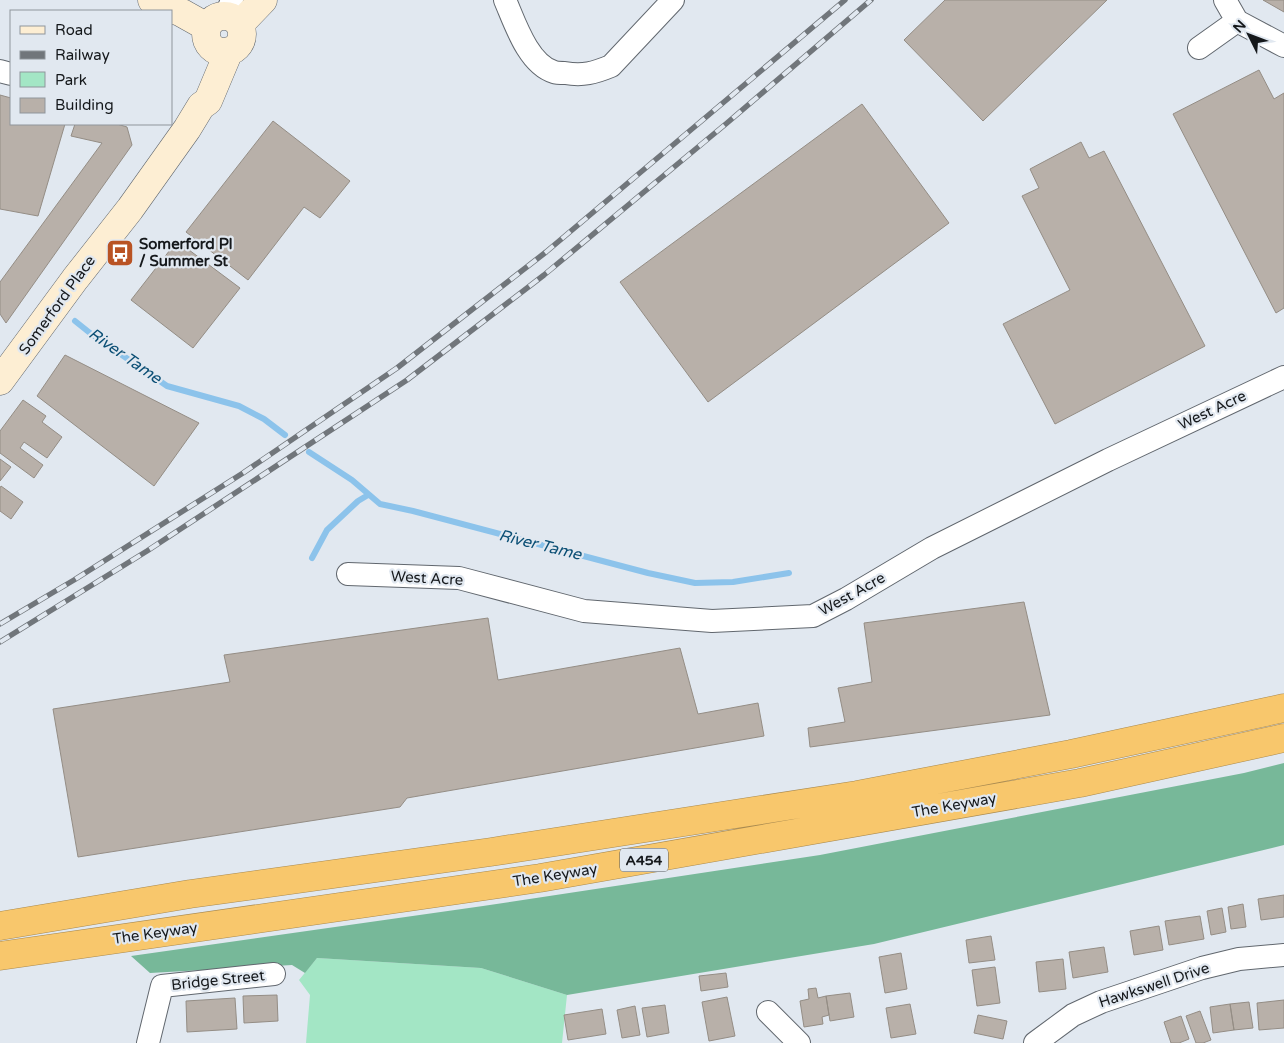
<svg xmlns="http://www.w3.org/2000/svg" width="1284" height="1043" font-family="'Varela Round',sans-serif">
<style>
.green{fill:#a3e6c5}
.forest{fill:#77b899}
.lines{fill:none;stroke-linecap:round;stroke-linejoin:round}
.stream{stroke:#8cc3eb;stroke-width:6}
.building{fill:#b8b0a9;stroke:#948d85}
.street-casing{stroke:#61676e;stroke-width:24}
.secondary-casing{stroke:#61676e;stroke-width:29}
.highway-casing{stroke:#a98a50;stroke-width:29}
.street{stroke:#fff;stroke-width:22}
.secondary{stroke:#fdeed3;stroke-width:28}
.highway{stroke:#f8c76c;stroke-width:28}
.rail-casing{stroke:#71767b;stroke-width:5.5}
.rail{stroke:#e1e8f0;stroke-width:4;stroke-dasharray:11;stroke-linecap:butt}
.labels{text-anchor:middle;dominant-baseline:central;stroke-width:4.5;stroke-linejoin:round;paint-order:stroke}
.shield{fill:#e1e8f0;stroke:#52565b;stroke-width:1}
.shield-label{font-size:14px;font-weight:bold;fill:#15181b}
.poi-label{font-size:15px;font-weight:bold;fill:#15181b;stroke:#e1e8f0;text-anchor:start}
.street-label{font-size:15px;fill:#15181b;stroke:#e1e8f0}
.water-label{font-size:16px;font-style:italic;fill:#0b4f75;stroke:#e1e8f0}
</style>
<rect width="100%" height="100%" fill="#e1e8f0"/>
<!-- green -->
<path class="green" d="M 317,958 L 481,968 L 567,995 L 562,1043 L 306,1043 L 310,995 L 299,980 Z"/>
<!-- forest -->
<path class="forest" d="M 1284,763 L 1284,845 L 874,944 L 567,995 L 481,968 L 317,958 L 305,973 L 292,965 L 150,973 L 131,956 L 483,906 L 820,855 L 1244,773 Z"/>
<g class="lines">
<!-- stream -->
<path class="stream" d="M 75,321 L 90,333 L 167,386 L 239,406 L 264,419 L 285,435
M 309,452 L 352,480 L 380,504 L 413,511 L 648,573 L 695,583 L 733,582 L 789,573
M 312,558 L 327,530 L 358,501 L 368,495"/>
</g>
<!-- building -->
<path class="building" d="M 945,0 L 1107,0 L 983,121 L 904,40 Z
M 1263,0 L 1284,0 L 1284,12 Z
M 1259,70 L 1274,99 L 1284,93 L 1284,308 L 1276,313 L 1173,114 Z
M 0,95 L 11,98 L 11,124 L 65,124 L 38,216 L 0,209 Z
M 862,104 L 949,223 L 708,402 L 620,282 Z
M 273,121 L 350,181 L 320,218 L 304,207 L 248,280 L 186,232 Z
M 75,124 L 117,124 L 127,127 L 132,145 L 6,323 L 0,314 L 0,282 L 102,143 L 71,136 Z
M 1081,142 L 1089,158 L 1104,151 L 1205,346 L 1055,424 L 1003,324 L 1070,290 L 1022,196 L 1039,188 L 1030,169 Z
M 177,241 L 240,288 L 193,348 L 131,300 Z
M 65,355 L 199,423 L 154,486 L 37,396 Z
M 23,400 L 46,416 L 42,422 L 62,437 L 47,458 L 24,442 L 20,448 L 43,465 L 34,478 L 0,453 L 0,431 Z
M 0,459 L 11,467 L 0,481 Z
M 1,486 L 23,502 L 11,519 L 0,511 L 0,488 Z
M 1024,602 L 1050,715 L 810,747 L 808,728 L 845,722 L 838,688 L 872,682 L 864,623 Z
M 488,618 L 498,680 L 680,648 L 698,714 L 758,703 L 764,736 L 407,798 L 400,807 L 78,857 L 53,709 L 230,682 L 224,655 Z
M 1284,895 L 1284,917 L 1261,920 L 1258,899 Z
M 1243,904 L 1246,927 L 1231,929 L 1228,907 Z
M 1222,908 L 1226,932 L 1211,935 L 1207,911 Z
M 1200,916 L 1204,939 L 1169,945 L 1165,921 Z
M 1159,926 L 1163,950 L 1134,955 L 1130,931 Z
M 991,936 L 995,960 L 969,963 L 966,940 Z
M 1104,947 L 1108,972 L 1073,978 L 1069,952 Z
M 901,953 L 907,989 L 885,993 L 879,957 Z
M 1063,959 L 1066,989 L 1039,992 L 1036,962 Z
M 995,967 L 1000,1003 L 977,1006 L 972,970 Z
M 726,973 L 728,987 L 701,991 L 699,976 Z
M 816,988 L 818,998 L 826,996 L 829,1015 L 822,1017 L 823,1024 L 804,1027 L 800,1001 L 809,999 L 808,989 Z
M 850,993 L 854,1017 L 830,1021 L 826,996 Z
M 277,995 L 278,1021 L 244,1023 L 243,996 Z
M 727,997 L 735,1036 L 709,1041 L 702,1002 Z
M 235,998 L 237,1029 L 187,1032 L 186,1001 Z
M 1284,1000 L 1284,1028 L 1259,1030 L 1257,1003 Z
M 1249,1002 L 1253,1028 L 1234,1030 L 1230,1004 Z
M 910,1004 L 916,1034 L 891,1038 L 886,1008 Z
M 1230,1004 L 1234,1030 L 1213,1033 L 1210,1007 Z
M 665,1005 L 669,1033 L 647,1037 L 642,1008 Z
M 635,1006 L 640,1035 L 622,1038 L 617,1010 Z
M 602,1009 L 606,1034 L 568,1040 L 564,1015 Z
M 1200,1011 L 1211,1040 L 1203,1043 L 1196,1043 L 1186,1016 Z
M 978,1015 L 1007,1021 L 1003,1039 L 974,1033 Z
M 1181,1016 L 1189,1039 L 1179,1043 L 1171,1043 L 1164,1022 Z"/>
<g class="lines">
<!-- street casing -->
<g class="street-casing">
<path id="street" d="M 505,0 C 515,23 528,64 554,72 C 557,73 562,73 565,73 C 583,76 594,73 611,66 L 673,0
M 1225,0 L 1237,21
M 226,15 L 232,0
M 1199,48 L 1237,21 L 1284,46
M 0,71 L 11,74
M 348,574 L 459,578 L 584,611 L 712,621 L 813,616 L 846,599 L 932,548 L 1108,460 L 1284,377
M 768,1012 L 799,1043
M 148,1043 L 162,986 L 274,974
M 1035,1043 L 1073,1015 L 1101,1002 L 1202,968 L 1239,959 L 1284,955"/>
</g>
<!-- secondary casing -->
<g class="secondary-casing">
<path id="secondary" d="M 152,0 L 182,13 L 207,27
M206 34a18 18 0 1 1 36 0a18 18 0 1 1-36 0Z
M 240,24 L 263,0
M 0,381 L 75,279 L 130,209 L 187,129 L 201,106 L 208,101 L 229,51"/>
</g>
<!-- highway casing -->
<g class="highway-casing">
<path id="highway" d="M 0,926 L 190,894 L 491,852 L 857,795 L 1071,754 L 1284,708
M 0,956 L 540,878 L 1080,783 L 1284,738"/>
</g>
<!-- street -->
<use href="#street" class="street"/>
<!-- secondary -->
<use href="#secondary" class="secondary"/>
<!-- highway -->
<use href="#highway" class="highway"/>
<!-- rail casing -->
<g class="rail-casing">
<path id="rail" d="M 0,624 L 74,580 L 243,473 L 397,368 L 546,252 L 845,0
M 0,642 L 147,551 L 407,380 L 544,275 L 727,123 L 871,0"/>
</g>
<!-- rail -->
<use href="#rail" class="rail"/>
</g>
<!-- icons -->
<defs>
<g id="bus-square" transform="scale(1.4375)"><rect x="-9" y="-9" width="18" height="18" rx="4" fill="#b95324" stroke="#e1e8f0"/><path d="M-5-6H5V4H4V6H2V4H-2V6H-4V4H-5ZM-3.5-4V0h7V-4ZM-3.5 1.2v1.5H-2V1.2ZM2 1.2v1.5H3.5V1.2Z" fill="#fff"/></g>
</defs>
<g fill-rule="evenodd">
<use href="#bus-square" x="120" y="253"/>
</g>
<g class="labels">
<!-- shield labels -->
<rect class="shield" x="620" y="848.5" width="48" height="23" rx="4"/>
<g class="shield-label">
<text x="644" y="860">A454</text>
</g>
<!-- poi labels -->
<g class="poi-label">
<text x="139" y="244">Somerford Pl<tspan x="139" dy="17">/ Summer St</tspan></text>
</g>
<!-- street labels -->
<g class="street-label">
<text transform="translate(57 305) rotate(-54)">Somerford Place</text>
<text transform="translate(1212 410) rotate(-25)">West Acre</text>
<text transform="translate(427 578) rotate(3)">West Acre</text>
<text transform="translate(852 594) rotate(-29)">West Acre</text>
<text transform="translate(954 805) rotate(-10)">The Keyway</text>
<text transform="translate(555 875) rotate(-9)">The Keyway</text>
<text transform="translate(155 933) rotate(-8)">The Keyway</text>
<text transform="translate(218 980) rotate(-6)">Bridge Street</text>
<text transform="translate(1154 985) rotate(-18)">Hawkswell Drive</text>
</g>
<!-- water labels -->
<g class="water-label">
<text transform="translate(125 356) rotate(35)">River Tame</text>
<text transform="translate(540 545) rotate(14)">River Tame</text>
</g>
</g>
<!-- legend -->
<rect x="10" y="10" width="162" height="115" fill="#e1e8f0" stroke="#8f959b"/>
<rect x="20" y="26" width="25" height="8" fill="#fdeed3" stroke="#8f959b"/>
<text x="55" y="35" font-size="15" fill="#15181b">Road</text>
<rect x="20" y="51" width="25" height="8" fill="#71767b" stroke="#8f959b"/>
<text x="55" y="60" font-size="15" fill="#15181b">Railway</text>
<rect x="20" y="72" width="25" height="15" fill="#a3e6c5" stroke="#8f959b"/>
<text x="55" y="85" font-size="15" fill="#15181b">Park</text>
<rect x="20" y="98" width="25" height="15" fill="#b8b0a9" stroke="#8f959b"/>
<text x="55" y="110" font-size="15" fill="#15181b">Building</text>
<!-- north arrow -->
<g transform="translate(1249 35) rotate(312)" stroke="#e1e8f0" stroke-width="4" paint-order="stroke">
<path d="M0-4L9 19L0 12L-9 19Z" fill="#15181b"/>
<text y="-8" font-size="14" font-weight="bold" text-anchor="middle" fill="#15181b">N</text>
</g>
</svg>
